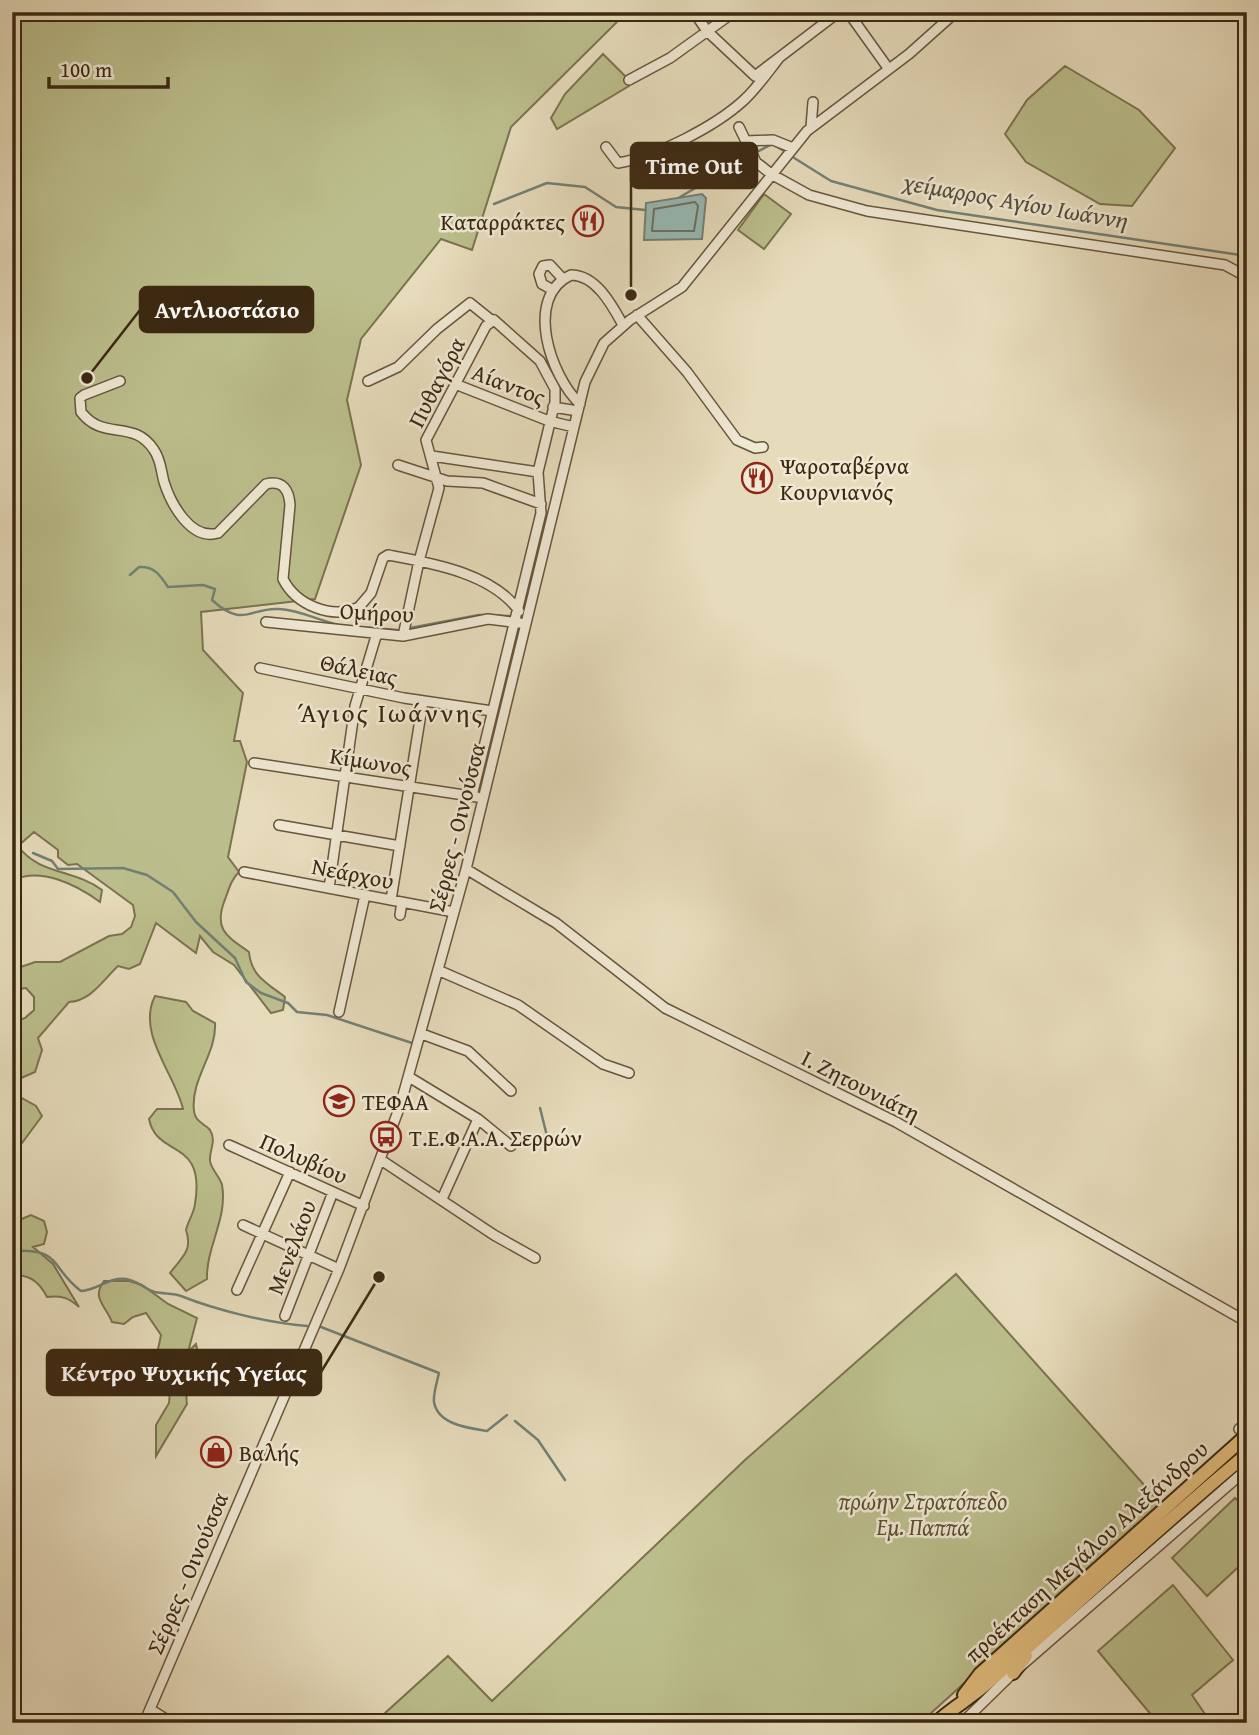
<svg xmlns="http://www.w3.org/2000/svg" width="1259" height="1735" font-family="'Gentium Book Plus',serif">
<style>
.green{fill:#bbbe8c;stroke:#7b734f;stroke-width:2}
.water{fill:#97bab6;stroke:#728074;stroke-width:2}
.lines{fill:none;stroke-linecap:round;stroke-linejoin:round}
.shore{stroke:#697164;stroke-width:2}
.stream{stroke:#728074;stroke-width:2.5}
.minor-casing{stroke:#66553c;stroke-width:12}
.major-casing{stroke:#3b2812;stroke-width:16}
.minor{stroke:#efe8d3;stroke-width:9}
.major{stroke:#e3be7e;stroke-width:12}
.labels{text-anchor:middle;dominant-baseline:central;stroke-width:5;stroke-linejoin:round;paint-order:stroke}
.poi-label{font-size:23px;fill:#3b2812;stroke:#efe8d3;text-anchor:start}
.street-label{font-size:23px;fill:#3b2812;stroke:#efe8d3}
.park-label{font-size:23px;font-style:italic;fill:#5b4e30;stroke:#efe8d3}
.water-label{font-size:24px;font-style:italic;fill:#524c3b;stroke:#efe8d3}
.quarter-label{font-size:26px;letter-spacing:2px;fill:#3b2812;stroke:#efe8d3}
.leader{fill:none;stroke:#3b2812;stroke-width:2.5}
.callout-dot{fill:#3b2812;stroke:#efe8d3;stroke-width:2.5}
.callout{fill:#3b2812;stroke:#3b2812;stroke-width:2.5}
.callout-label{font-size:24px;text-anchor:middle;font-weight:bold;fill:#fff}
</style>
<rect width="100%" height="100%" fill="#e6dbbb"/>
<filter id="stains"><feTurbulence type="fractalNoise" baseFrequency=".00286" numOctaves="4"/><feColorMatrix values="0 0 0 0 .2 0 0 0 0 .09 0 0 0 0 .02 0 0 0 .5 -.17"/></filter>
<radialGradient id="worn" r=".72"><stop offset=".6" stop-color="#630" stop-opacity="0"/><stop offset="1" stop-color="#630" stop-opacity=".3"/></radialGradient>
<!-- green -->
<path class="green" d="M 12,12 L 627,12 L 511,127 L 472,250 L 441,239 L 361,339 L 347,400 L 361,465 L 315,599 L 201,612 L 203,650 L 243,693 L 234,741 L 240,741 L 247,762 L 228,857 L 239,872 C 230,881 229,890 224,902 C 214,930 227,936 249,952 C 251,976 267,983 285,997 L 283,1010 L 271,1013 L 234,965 L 213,952 L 200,936 L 196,953 L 156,923 L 140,964 L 129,969 L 118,966 C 103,980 91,1001 69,1002 L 38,1038 L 42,1050 L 35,1072 L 12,1082 L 13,1093 L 36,1106 L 42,1116 L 19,1147 L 12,1147 L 12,1023 L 25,1018 L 34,1010 L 34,997 L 26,988 L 12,990 L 12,970 L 35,962 L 60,962 L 109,936 L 122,934 L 131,927 L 135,916 L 133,905 L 77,864 L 68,865 L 58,857 L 58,850 L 34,832 L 18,846 C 39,875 74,869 102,890 L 100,902 C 77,885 40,866 12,881 Z
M 603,54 L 629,80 L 629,86 L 557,129 L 551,118 L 565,94 Z
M 1065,66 L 1139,110 L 1175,148 L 1132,206 L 1100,204 L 1026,162 L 1005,134 L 1027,100 Z
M 764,194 L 791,214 L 764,249 L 738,230 Z
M 155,996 L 186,1002 L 193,1011 L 215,1023 C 217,1053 190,1080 194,1111 C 195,1122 204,1123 210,1130 C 217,1141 209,1150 210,1161 C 211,1169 220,1177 222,1185 C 228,1218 206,1247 207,1279 L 186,1291 L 170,1273 C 182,1257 193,1251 186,1230 C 188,1221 194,1213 195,1204 C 206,1137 157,1159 149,1119 L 157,1109 L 183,1109 C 175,1074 136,1033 155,996 Z
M 12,1213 L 19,1220 L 31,1215 L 44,1221 L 47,1232 L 44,1244 L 33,1247 L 53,1264 L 79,1307 C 69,1298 61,1295 47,1297 C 40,1283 29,1273 12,1276 Z
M 956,1274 L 1162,1505 L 920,1723 L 374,1723 L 448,1656 L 492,1701 L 745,1460 Z
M 104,1281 L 129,1281 L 142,1285 L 168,1304 L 197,1318 L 188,1352 L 196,1344 C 204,1372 183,1379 187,1404 L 156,1456 L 156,1425 L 169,1403 L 170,1391 L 156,1359 L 161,1335 L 146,1313 L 133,1317 L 124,1324 L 112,1322 C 106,1306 91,1298 104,1281 Z
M 1235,1498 L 1247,1510 L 1247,1559 L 1207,1596 L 1172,1558 Z
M 1173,1585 L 1233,1660 L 1192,1695 L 1211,1723 L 1158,1723 L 1098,1651 Z"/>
<!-- water -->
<path class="water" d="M 702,194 L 706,198 L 702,239 L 644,240 L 646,203 Z"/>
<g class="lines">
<!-- shore -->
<path class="shore" d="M 695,202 L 698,206 L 694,231 L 652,231 L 654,209 Z"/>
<!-- stream -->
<path class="stream" d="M 755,153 L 772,144 L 786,152
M 791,156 L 831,181 L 937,210 L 1247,256
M 680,197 L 750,156
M 494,204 L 547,183 L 585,187 L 616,207 L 645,210
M 130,575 L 139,567 C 154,566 160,575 168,587 L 203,585 L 215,589 L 212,600 C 244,629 250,607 279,609 C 300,610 320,621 339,625
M 346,626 L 397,630
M 410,628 L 479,615 L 512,616
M 33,853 L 52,861 L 58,869 L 123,868 L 147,875 L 173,892 L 196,922 L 235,958 L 246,982 L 261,993 L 288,1003 L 297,1012 L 327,1015 L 412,1043
M 540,1108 L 548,1140
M 12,1251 C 63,1248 49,1267 81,1291 C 98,1290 108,1277 126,1279 C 139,1281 144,1289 155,1292 C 164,1294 174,1293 181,1296 C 216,1310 268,1323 307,1326
M 321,1327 L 439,1373 C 437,1382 433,1394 434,1402 C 438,1425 469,1428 487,1431 L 507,1415
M 515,1421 L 538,1440 L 565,1480"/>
<!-- minor casing -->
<g class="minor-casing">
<path id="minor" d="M 694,12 L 707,31 L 755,76 L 839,12
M 848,12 L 888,68
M 629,80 L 670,58 L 734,12
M 739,127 L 756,162 L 771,174 L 809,195 L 867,211 L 1225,265 L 1247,277
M 811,127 L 813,102
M 746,141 L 773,140 L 793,148
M 606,147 L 618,163 C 656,157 716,126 744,100 C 757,88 768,72 779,58
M 553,290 L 542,284 L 539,274 L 543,266 L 550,265 L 563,279
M 637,315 L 687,372 L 737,440 L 755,448 L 763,447
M 120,381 L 84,395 L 80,398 L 81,412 C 104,442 133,418 154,450 C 161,460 161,471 164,482 C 171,504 191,541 218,533 L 266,484 C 283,480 289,490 290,505 L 283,579 C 296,605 332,620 359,607 L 371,593 L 383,558 L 388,555 C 431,563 492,573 519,611
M 368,381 L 398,367 L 437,329 L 470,303 L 491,320
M 455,384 L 549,421 L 574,427
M 580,404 C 551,377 523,297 571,275 C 596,275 612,305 623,325
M 553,407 L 578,411
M 432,456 L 538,472
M 398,465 L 447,481 L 483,483 L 541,504
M 266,622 L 403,636 L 488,619 L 520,623
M 403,636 L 419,561 L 439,488 L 426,440 L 486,326 L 494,320 L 540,361 L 555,389 L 555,402 L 538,472 L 541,513 L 472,796
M 260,668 L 404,698 L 492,711
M 254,763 L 477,797
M 279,825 L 400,846
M 466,869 L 556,923 L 665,1008 L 896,1122 L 1247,1322
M 244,872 L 454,912
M 329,888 L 355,706 L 377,633
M 391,900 L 423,701
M 400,915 L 402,902
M 440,971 L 518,1005 L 603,1064 L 629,1073
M 339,1012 L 365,895
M 422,1034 L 468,1051 L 511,1091
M 409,1077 L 478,1119 L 511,1146
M 229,1145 L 364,1206
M 381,1160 L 494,1235 L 535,1258
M 442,1199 L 478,1119
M 243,1225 L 339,1269
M 237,1290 L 290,1172
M 285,1316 L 333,1192
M 1239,1429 L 1247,1422
M 150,1709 L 172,1723
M 144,1723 L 339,1269 L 400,1106 L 466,869 L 585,382 L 604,343 L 630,320 L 682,287 L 807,131 L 909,54 L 956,12
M 962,1723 L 1013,1673 L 1247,1469"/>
</g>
<!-- major casing -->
<g class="major-casing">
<path id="major" d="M 1013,1673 L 1026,1656
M 964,1695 L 980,1674 L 1247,1435
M 936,1723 C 953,1707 974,1696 991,1680 C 1076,1605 1159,1527 1247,1454"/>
</g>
<!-- minor -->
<use href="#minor" class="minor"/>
<!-- major -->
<use href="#major" class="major"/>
</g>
<!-- icons -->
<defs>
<g id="restaurant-ring" transform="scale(1.575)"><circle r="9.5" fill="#efe8d3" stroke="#8f2418" stroke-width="1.5"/><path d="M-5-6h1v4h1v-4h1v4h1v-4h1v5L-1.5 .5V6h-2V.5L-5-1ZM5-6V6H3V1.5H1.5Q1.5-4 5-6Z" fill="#8f2418"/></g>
<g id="university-ring" transform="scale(1.575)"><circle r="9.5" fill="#efe8d3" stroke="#8f2418" stroke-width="1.5"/><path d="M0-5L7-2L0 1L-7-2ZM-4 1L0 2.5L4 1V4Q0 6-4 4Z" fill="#8f2418"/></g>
<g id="bus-ring" transform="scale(1.575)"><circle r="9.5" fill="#efe8d3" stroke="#8f2418" stroke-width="1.5"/><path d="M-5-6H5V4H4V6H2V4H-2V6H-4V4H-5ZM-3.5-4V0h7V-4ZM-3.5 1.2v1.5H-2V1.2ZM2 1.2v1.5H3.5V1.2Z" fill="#8f2418"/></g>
<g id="shop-ring" transform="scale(1.575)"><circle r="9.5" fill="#efe8d3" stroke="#8f2418" stroke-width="1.5"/><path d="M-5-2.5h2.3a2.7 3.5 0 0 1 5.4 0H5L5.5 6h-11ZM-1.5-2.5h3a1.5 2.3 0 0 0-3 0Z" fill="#8f2418"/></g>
</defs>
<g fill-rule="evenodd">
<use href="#restaurant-ring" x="588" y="221"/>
<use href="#restaurant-ring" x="757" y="478"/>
<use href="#university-ring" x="339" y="1101"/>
<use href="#bus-ring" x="386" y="1137"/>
<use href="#shop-ring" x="216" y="1452"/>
</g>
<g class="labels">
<!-- poi labels -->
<g class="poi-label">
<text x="565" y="221" text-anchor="end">Καταρράκτες</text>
<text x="780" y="465">Ψαροταβέρνα<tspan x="780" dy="26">Κουρνιανός</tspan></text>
<text x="362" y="1101">ΤΕΦΑΑ</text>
<text x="409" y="1137">Τ.Ε.Φ.Α.Α. Σερρών</text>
<text x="239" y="1452">Βαλής</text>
</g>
<!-- street labels -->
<g class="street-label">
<text transform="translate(436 382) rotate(-63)">Πυθαγόρα</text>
<text transform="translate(509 384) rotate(21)">Αίαντος</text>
<text transform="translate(377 612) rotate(3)">Ομήρου</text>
<text transform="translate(359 669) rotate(12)">Θάλειας</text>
<text transform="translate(371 761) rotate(9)">Κίμωνος</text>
<text transform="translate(456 827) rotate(-76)">Σέρρες - Οινούσσα</text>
<text transform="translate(353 873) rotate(11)">Νεάρχου</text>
<text transform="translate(861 1085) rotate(27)">Ι. Ζητουνιάτη</text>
<text transform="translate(304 1158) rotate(24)">Πολυβίου</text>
<text transform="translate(291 1247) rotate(-69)">Μενελάου</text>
<text transform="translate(1086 1551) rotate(-42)">προέκταση Μεγάλου Αλεξάνδρου</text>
<text transform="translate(187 1573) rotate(-67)">Σέρρες - Οινούσσα</text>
</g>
<!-- park labels -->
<g class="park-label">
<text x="923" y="1500">πρώην Στρατόπεδο<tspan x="923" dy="26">Εμ. Παππά</tspan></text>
</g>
<!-- water labels -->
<g class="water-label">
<text transform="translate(1016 201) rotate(10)">χείμαρρος Αγίου Ιωάννη</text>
</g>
<!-- quarter labels -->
<g class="quarter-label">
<text x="391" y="712">Άγιος Ιωάννης</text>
</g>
</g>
<!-- callouts -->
<path class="leader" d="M631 295L631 165M87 378L140 310M379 1277L321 1372"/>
<g class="callout-dot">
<circle cx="631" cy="295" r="7"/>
<circle cx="87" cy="378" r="7"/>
<circle cx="379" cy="1277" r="7"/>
</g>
<g class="callout">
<rect x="631" y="143" width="126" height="45" rx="7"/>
<rect x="140" y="287" width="173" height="45" rx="7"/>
<rect x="47" y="1350" width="274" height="45" rx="7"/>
</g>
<g class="callout-label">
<text x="694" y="174">Time Out</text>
<text x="227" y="318">Αντλιοστάσιο</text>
<text x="184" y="1381">Κέντρο Ψυχικής Υγείας</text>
</g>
<!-- margin -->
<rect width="1259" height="1735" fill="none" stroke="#e6dbbb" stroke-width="42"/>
<rect x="14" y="14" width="1231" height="1707" fill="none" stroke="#3b2812" stroke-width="3.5"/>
<rect x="21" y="21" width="1217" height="1693" fill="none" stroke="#3b2812" stroke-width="2"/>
<!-- scale -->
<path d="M49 77v10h119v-10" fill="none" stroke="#3b2812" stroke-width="3.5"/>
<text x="60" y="77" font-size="21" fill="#3b2812" stroke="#efe8d3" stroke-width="5" paint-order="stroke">100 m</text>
<rect width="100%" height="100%" filter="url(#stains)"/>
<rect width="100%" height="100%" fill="url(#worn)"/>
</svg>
